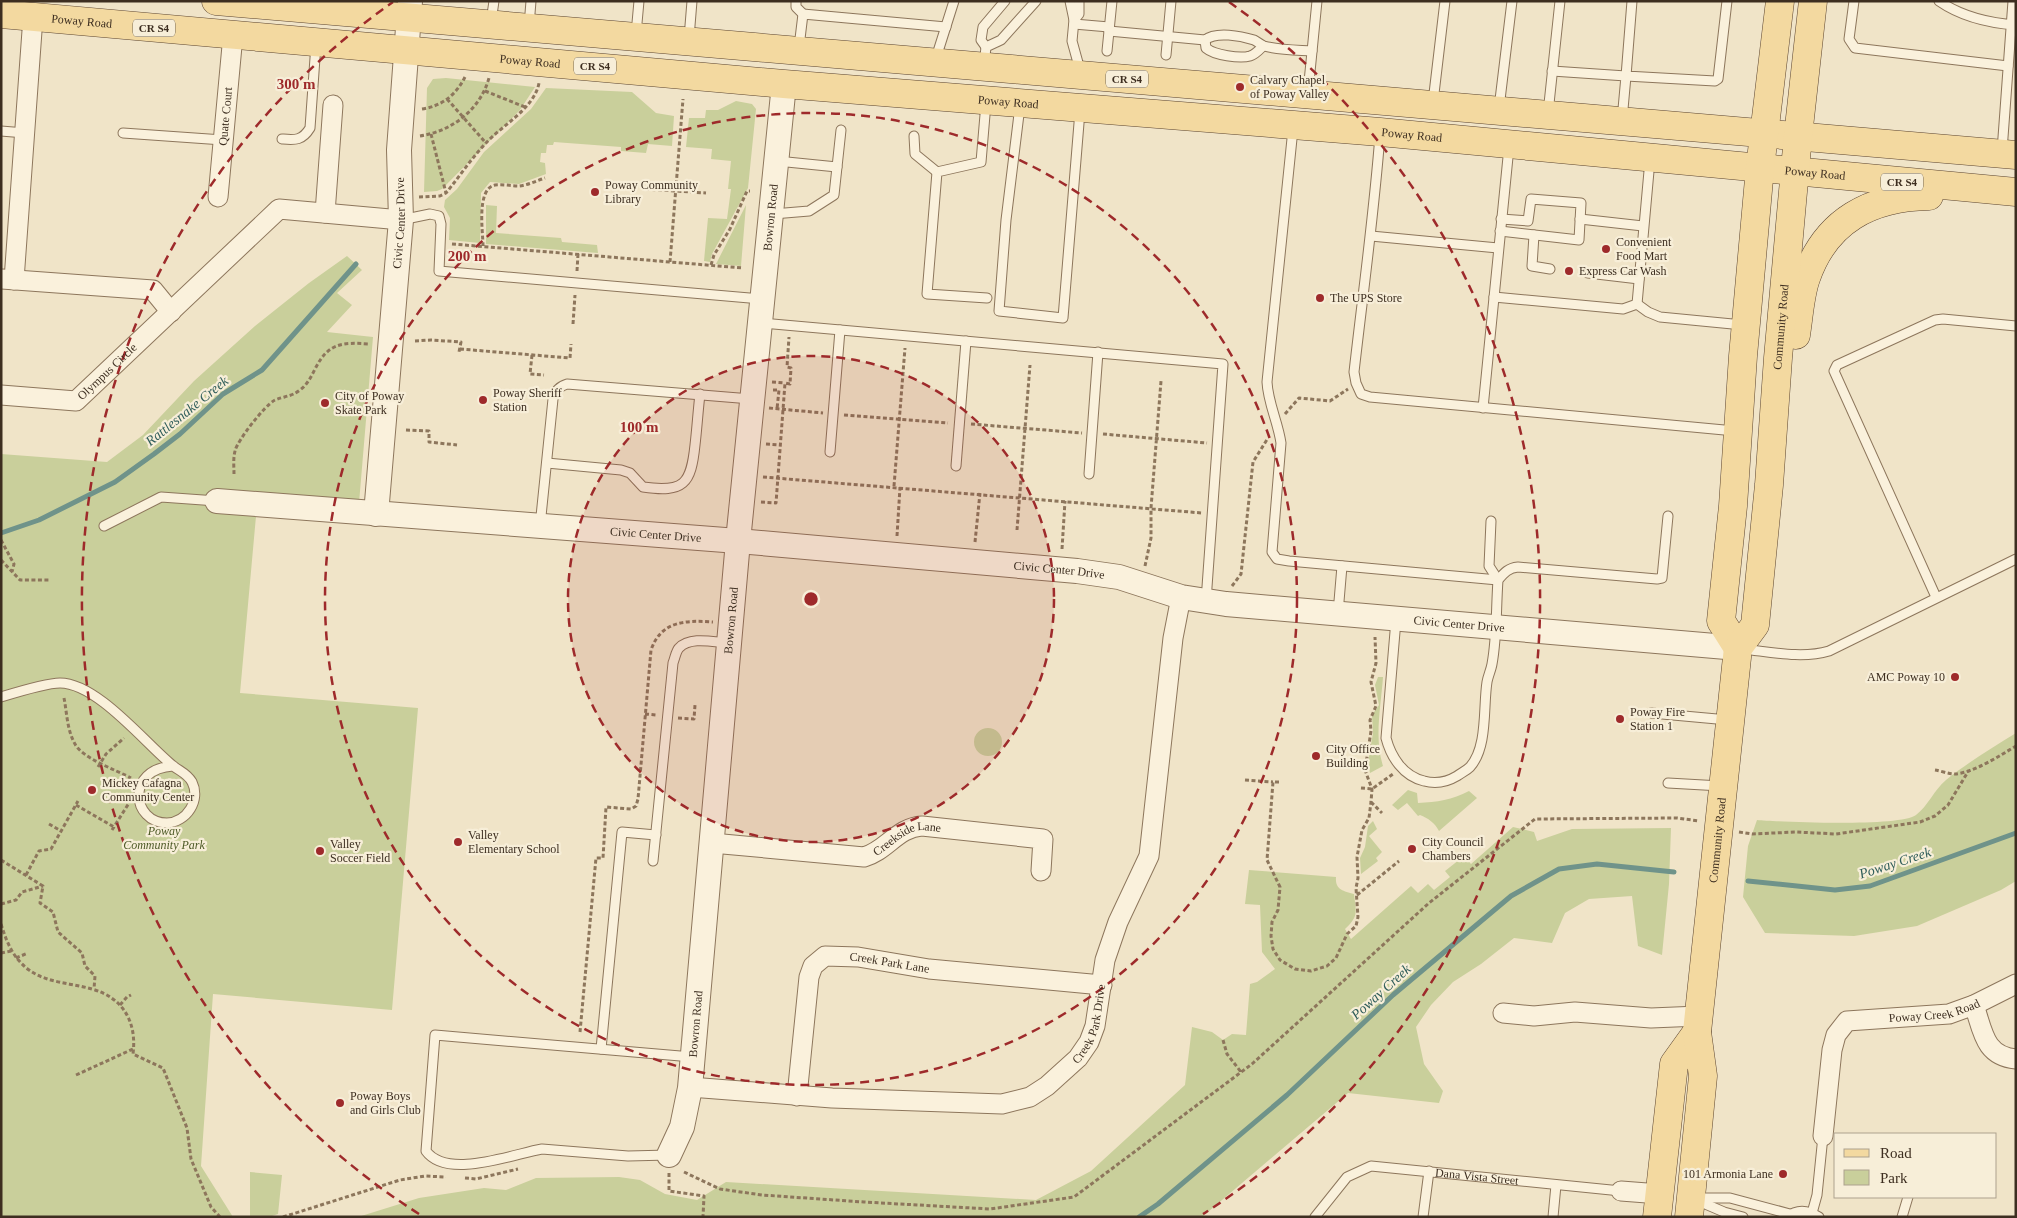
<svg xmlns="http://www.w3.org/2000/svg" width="2017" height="1218" font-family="'Times New Roman',serif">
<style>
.green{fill:#c9cf9b}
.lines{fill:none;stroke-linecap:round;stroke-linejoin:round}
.stream{stroke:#6f938a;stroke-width:5}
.service-casing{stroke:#8d765c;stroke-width:11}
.minor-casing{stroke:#8d765c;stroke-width:21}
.tertiary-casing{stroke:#8d765c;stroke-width:26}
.primary-casing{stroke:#5b4430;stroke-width:29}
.path{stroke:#8d765c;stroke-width:3;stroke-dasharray:4 2.5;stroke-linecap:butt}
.service{stroke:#faf1dc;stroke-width:9}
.minor{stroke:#faf1dc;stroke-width:19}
.tertiary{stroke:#faf1dc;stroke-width:24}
.primary{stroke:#f3d9a0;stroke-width:28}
.ring{fill:none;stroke:#9e2a2b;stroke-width:2.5;stroke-dasharray:9 6}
.poi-dot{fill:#9e2a2b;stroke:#f7eed8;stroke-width:2}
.labels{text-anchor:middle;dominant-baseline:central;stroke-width:4.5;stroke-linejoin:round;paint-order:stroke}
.shield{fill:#f7eed8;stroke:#756857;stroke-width:1}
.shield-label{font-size:11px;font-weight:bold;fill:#3d2e20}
.street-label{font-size:12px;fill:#3d2e20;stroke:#f7eed8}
.poi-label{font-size:12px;fill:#3d2e20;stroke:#f7eed8;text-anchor:start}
.park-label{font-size:12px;font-style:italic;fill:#4d5a26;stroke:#f7eed8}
.water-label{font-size:14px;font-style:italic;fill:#2f5d5a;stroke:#f7eed8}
.centre{fill:#9e2a2b;stroke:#f7eed8;stroke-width:2.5}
.ring-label{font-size:15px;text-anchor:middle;font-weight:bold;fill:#9e2a2b;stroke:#f7eed8;stroke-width:4.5;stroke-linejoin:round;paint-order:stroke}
</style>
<rect width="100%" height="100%" fill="#f0e4c8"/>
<!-- green -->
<path class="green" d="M 446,78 L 535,87 L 520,110 L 442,189 L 437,191 L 424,192 L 427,88 L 433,79 Z
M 546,88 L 632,92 L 656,113 L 674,116 L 672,146 L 648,144 L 646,153 L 621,151 L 621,147 L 554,142 L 553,145 L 547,145 L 546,153 L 541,153 L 540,162 L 545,163 L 546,174 L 519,184 L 490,182 L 481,193 L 480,243 L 449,240 L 450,218 L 444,207 L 445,200 L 457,189 L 484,152 L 531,109 Z
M 736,101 L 752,104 L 756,109 L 748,188 L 712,254 L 710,262 L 704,261 L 708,218 L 727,219 L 731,189 L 728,189 L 731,161 L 711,159 L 712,149 L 686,147 L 689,118 L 705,118 L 706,110 L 718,110 Z
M 486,205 L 497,206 L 496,233 L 561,238 L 562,242 L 597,245 L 598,253 L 486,244 Z
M 746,205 L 741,266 L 716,264 Z
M 347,256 L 362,270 L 337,293 L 352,305 L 327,332 L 373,337 L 359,503 L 258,494 L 240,693 L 418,708 L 392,1010 L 213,994 L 201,1166 L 233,1217 L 1,1217 L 1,454 L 107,462 L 143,435 L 194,381 L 255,326 L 309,283 Z
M 1378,677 L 1383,677 C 1381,706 1374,738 1383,766 L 1370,773 L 1368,762 L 1373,733 L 1372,715 L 1379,705 L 1375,685 Z
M974 742a14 14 0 1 1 28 0a14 14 0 1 1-28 0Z
M 2016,733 L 2016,881 L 2001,890 L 1917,926 L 1854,936 L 1765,933 L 1743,897 L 1748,846 L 1757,820 C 1781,822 1901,827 1916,815 C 1928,806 1934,790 1946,780 C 1967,763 1992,748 2016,733 Z
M 1408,790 L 1417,793 L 1418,803 C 1437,802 1452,800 1469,791 L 1477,798 L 1439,831 C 1435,823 1428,818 1420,815 L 1418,816 L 1407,803 L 1398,810 L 1392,805 Z
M 1373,821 L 1377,829 L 1369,836 L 1382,852 L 1376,858 L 1378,861 L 1361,874 L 1360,858 L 1365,847 L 1368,826 Z
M 1513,827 L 1534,832 L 1537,841 L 1572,829 L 1671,828 L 1669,884 L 1662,955 L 1638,946 L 1632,896 L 1589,899 L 1565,913 L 1552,943 L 1514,938 L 1481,964 L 1453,982 L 1431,1005 L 1416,1027 L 1424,1064 L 1443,1091 L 1439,1103 L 1348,1093 L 1202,1217 L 358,1217 L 419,1198 L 484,1188 L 506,1190 L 536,1178 L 619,1177 L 640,1180 L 665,1194 L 697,1200 L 726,1182 L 1036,1200 L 1091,1171 L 1185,1085 L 1192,1027 L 1212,1032 L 1223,1040 L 1232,1034 L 1246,1035 L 1250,984 L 1257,982 L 1275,969 L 1262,952 L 1260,905 L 1245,904 L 1249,870 L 1336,877 C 1335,890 1343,891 1354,894 C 1356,912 1359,916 1345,929 L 1351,939 L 1411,886 L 1418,893 L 1428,884 L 1434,890 L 1450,877 L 1445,871 L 1464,856 L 1471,864 Z
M 250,1172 L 282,1175 L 278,1214 L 269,1217 L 250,1217 Z"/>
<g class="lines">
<!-- stream -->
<path class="stream" d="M 1,533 L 39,520 L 115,482 L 154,454 L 180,434 L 223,394 L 262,370 L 356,264
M 1748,881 L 1835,890 L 1870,886 L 2016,833
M 1139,1217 L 1158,1204 L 1287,1095 L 1393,995 L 1511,896 L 1559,869 L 1597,864 L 1674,872"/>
<!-- service casing -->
<g class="service-casing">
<g id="service">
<path d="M 796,1 L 796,7 L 803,14"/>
<path d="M 1070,1 L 1074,20 L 1072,41 L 1080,70"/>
<path d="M 1632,1 L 1626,76 L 1715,81 L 1718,79 L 1727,1"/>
<path d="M 1854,1 L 1849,39 L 1855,48 L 2008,66"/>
<path d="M 1939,1 C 1962,17 1988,23 2016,25"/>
<path d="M 1074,20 L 1079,14 L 1079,1"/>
<path d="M 491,22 L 494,1"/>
<path d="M 1074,24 L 1109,27"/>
<path d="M 529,26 L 531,1"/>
<path d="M 1109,31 L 1205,40 C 1216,31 1241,36 1254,40 C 1258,42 1261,45 1264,46 C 1279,50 1297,50 1312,51"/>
<path d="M 636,34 L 639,1"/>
<path d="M 689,38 L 692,1"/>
<path d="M 1205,40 L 1206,48 C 1214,55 1240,59 1250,56 C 1256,54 1259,50 1263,46"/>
<path d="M 799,47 L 803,14 L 946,27"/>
<path d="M 986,47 L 981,40 L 983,27 L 1005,1"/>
<path d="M 1107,51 L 1112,1"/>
<path d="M 1166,55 L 1171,1"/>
<path d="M 935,61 L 954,1"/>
<path d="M 984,65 L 986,47 L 1001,40 L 1036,1"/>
<path d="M 1552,71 L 1626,76 L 1622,120"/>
<path d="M 1308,92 L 1317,1"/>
<path d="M 1433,102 L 1445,1"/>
<path d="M 986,103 L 981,162 L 937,172 L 927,294 L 987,298"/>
<path d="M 1020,106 L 1006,220 L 999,311 L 1063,318 L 1080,111"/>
<path d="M 1499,108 L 1512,1"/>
<path d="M 1548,113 L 1560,1"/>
<path d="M 1293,129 L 1267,382 C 1268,403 1278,422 1281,443 L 1272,552 L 1277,559 L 1289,561 L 1498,580"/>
<path d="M 1,131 L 25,133"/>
<path d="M 123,133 L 223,140"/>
<path d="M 1380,135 C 1374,214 1363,293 1354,372 L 1356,383 L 1361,394 L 1370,397 L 1735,431"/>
<path d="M 914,136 L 915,154 L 937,172"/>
<path d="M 282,139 C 295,140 302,141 310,128 L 316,44"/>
<path d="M 2002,151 L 2013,1"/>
<path d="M 777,161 L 837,167 L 841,130"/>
<path d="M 773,214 L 809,211 L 834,195 L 837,167"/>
<path d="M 1580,219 L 1643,226"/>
<path d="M 401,220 L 430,214 L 439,216 L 441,224 L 439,271 L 761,299"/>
<path d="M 1500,231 L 1579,240 L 1581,203 L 1531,199 L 1528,221 L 1501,219"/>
<path d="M 1534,235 L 1532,266 L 1550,269"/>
<path d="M 1371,236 L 1498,248"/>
<path d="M 1588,273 L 1639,279"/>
<path d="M 1494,297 L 1623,309 L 1637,304 L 1648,312 L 1660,317 L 1743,325"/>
<path d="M 1637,304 L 1650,160"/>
<path d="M 761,323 L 1223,364 L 1206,601"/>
<path d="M 1483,408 L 1509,147"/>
<path d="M 830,452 L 840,330"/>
<path d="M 547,463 L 621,470 L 630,473 L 643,487 C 684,493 691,484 695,445 C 697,428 698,411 700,394"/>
<path d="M 956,466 L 966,341"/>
<path d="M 1089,474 L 1098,352"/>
<path d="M 1491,521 L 1489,566 L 1498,580"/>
<path d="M 104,526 L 161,497 L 217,501"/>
<path d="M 540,526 L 553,399 C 555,391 560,386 567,384 L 751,399"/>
<path d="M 1936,597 L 1834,371 L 1837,365 L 1935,320 L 1943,319 L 2016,326"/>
<path d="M 1338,613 L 1342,566"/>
<path d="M 1396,620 L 1386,738 C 1391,757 1403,776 1424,781 C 1435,784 1447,782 1457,776 C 1461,773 1466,771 1470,767 C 1488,747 1483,707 1487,682 C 1488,676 1491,670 1492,664 C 1497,637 1496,608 1498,580 C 1504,573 1508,568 1518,567 L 1657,579 L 1662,578 L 1668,516"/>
<path d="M 1743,649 C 1771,652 1802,659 1829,651 L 2016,559"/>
<path d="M 1,697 C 14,693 47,683 60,683 C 97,683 145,743 172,765 C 179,771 187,773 192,782 C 201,800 187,822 167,823 C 132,823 125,769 173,766"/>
<path d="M 1651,713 L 1728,720"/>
<path d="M 1668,783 L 1721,786"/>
<path d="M 653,861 L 673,663 C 675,658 676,651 679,648 C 690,636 713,642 727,643"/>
<path d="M 601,1049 L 622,832 L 656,835"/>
<path d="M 669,1155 L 628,1156 L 542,1149 C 513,1154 447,1180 426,1151 L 435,1035 L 692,1057"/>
<path d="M 1695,1198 L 1730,1198 L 1790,1214"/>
<path d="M 1696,1200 L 1724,1212 L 1743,1217"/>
<path d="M 1812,1213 L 1817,1195 L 1823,1136"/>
<path id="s1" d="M 1315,1217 L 1347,1177 L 1371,1166 L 1621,1191"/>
<path d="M 1423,1217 L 1429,1171"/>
<path d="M 1553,1217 L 1556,1185"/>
<path d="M 1787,1217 C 1797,1209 1808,1210 1819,1217"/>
<path d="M 1902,1217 L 1908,1197"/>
</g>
</g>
<!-- minor casing -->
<g class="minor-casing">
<g id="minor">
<path id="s2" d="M 218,197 L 233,35"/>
<path d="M 325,213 L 333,105"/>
<path d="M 2,279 L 153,290 L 171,312"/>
<path d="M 14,280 L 33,17"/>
<path id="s3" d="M 1,395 L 76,401 L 279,209 L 401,220"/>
<path id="s4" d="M 712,843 L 864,857 C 886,851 898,827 922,826 L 1043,839 L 1041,871"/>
<path d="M 1974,1005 C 1983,1031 1984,1056 2016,1059"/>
<path d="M 1503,1013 L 1534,1016 L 1575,1012 L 1651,1018 L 1699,1016"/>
<path id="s5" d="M 690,1087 L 832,1098 L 1002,1104 L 1030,1097 L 1047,1086 L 1078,1058 L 1089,1042 L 1095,1026 L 1105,960 L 1118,922 L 1149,856 L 1173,638 L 1181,597"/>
<path id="s6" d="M 797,1096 L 809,977 L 813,966 L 825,956 L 858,957 L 929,969 L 1102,985"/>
<path id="s7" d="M 1823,1136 L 1832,1050 L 1836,1035 L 1847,1021 L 1949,1014 L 1974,1005 L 2016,984"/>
<path d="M 1621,1191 L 1660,1194"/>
</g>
</g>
<!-- tertiary casing -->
<g class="tertiary-casing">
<g id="tertiary">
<path id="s8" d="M 217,501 L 738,541 L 1077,571 L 1119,577 L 1181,597 L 1226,604 L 1738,648"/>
<path id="s9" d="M 376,514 L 401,220 L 399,150 L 410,1"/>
<path id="s10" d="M 669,1155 L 682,1127 L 690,1088 L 738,541 L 784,84"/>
</g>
</g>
<!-- primary casing -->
<g class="primary-casing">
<g id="primary">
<path d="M 216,1 L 2016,155"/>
<path id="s11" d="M 1,14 L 784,84 L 1380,132 L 2016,192"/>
<path d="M 1796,335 C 1799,316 1800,295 1806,278 C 1826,220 1871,197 1929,196"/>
<path d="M 1738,648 L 1721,621 L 1733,506 L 1743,356 L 1760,168 L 1780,1"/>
<path d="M 1657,1217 L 1674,1064 L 1697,1032"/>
<path id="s12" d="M 1689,1217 L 1703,1076 L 1697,1032 L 1738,648 L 1755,625 L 1769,485 L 1778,358 L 1798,136 L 1813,1"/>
</g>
</g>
<!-- path -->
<path class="path" d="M 485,91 L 525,107
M 447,99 L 486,143
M 422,109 C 442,106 456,95 465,77
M 431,134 L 446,193
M 420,136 C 452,131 480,110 489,78
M 645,189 L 706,193
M 419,197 L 440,196 L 446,193 C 459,177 471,159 485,144 C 502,125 534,109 539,83
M 452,244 L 743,268
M 483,246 C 483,232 476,189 495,185 C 503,184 511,186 519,186 C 528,185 536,181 545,178
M 670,262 L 683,99
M 711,265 L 714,255 L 730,229 L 747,191 L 750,191
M 577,271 L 578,254
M 573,324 L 575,295
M 415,341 L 431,340 L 461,342 L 459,352
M 460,349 L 570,358 L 571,344
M 532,355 L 530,374 L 544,375
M 772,382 L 785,383
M 773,390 L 779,390 L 777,409
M 769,408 L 823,413
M 1285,414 L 1299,398 L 1330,401 L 1348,389
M 844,415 L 948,423
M 971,424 L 1082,433
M 406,430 L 429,431 L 429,442 L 457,445
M 1103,434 L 1207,443
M 766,444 L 780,445
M 234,474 C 234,467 233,459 235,451 C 237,441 265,405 275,400 C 284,396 291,397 300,390 C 307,385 311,377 315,369 C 328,343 342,342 369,344
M 763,477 L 1202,513
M 894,486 L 905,348
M 761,502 L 776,503 L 785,383 L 790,384 L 791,368 L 787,367 L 789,337
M 1017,530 L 1030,365
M 897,536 L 900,487
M 1,540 L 14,564 L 12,572
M 975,542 L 980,493
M 1062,549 L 1065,501
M 1,560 L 20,580 L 49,580
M 1145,566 L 1151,538 L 1151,508 L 1161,381
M 1232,586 L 1241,574 L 1253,462 L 1268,438
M 64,698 C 67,713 67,730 75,744 C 82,758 116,770 131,778
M 645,714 L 656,715
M 678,718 L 694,719 L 695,705
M 98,767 L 106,754 L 124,738
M 1935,770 C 1941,771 1949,774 1955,774 C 1973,773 2001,755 2016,746
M 1245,780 L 1273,782
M 1279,782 L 1273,782 L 1267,860 L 1280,887 L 1278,910 L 1272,922 L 1271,936 L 1273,949 L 1280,960 L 1295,969 L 1311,971 L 1327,966 L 1336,958 L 1347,934 L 1356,926 L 1358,917 L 1356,888 L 1358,878 L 1357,857 L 1362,830 L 1369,818 L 1371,802 L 1372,789 L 1365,770 L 1371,731 L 1370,720 L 1376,706 L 1371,682 L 1376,663 L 1375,637
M 1361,788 L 1372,789 L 1393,774
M 1371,802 L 1382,813
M 76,805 L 114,827
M 49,824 L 61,831
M 112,830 L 129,803
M 1739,832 L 1752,834 L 1796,832 L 1836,834 L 1920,822 L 1935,816 L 1948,805 L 1969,770
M 1,860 L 43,886 L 40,903 L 53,912 L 58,932 L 82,953 L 85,966 L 95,976 L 94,989
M 26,875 L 39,851 L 51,849 L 78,801
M 1357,895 L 1399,861
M 1,904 L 16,900 L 22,892 L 43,886
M 1,924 C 7,943 13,958 29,970 C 47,983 71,983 92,989 C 124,998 137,1023 133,1054 L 163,1068 L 187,1128 L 191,1159 L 211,1207 L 220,1217
M 1,953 L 12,951
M 16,958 L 28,953
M 120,1005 L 127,997 L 131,995
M 580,1032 L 596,858 L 603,858 L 606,807 L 631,809 L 636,806 L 638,799 L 651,650 C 661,621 685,620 713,622
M 1223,1040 L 1227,1054 L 1241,1072
M 76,1075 L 133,1049
M 684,1172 L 720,1189 L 762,1195 L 864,1202 L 990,1209 L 1074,1197 L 1252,1064 L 1429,903 L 1535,819 L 1677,818 L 1699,821
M 669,1173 L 669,1191 L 704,1196 L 703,1217
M 465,1178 L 476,1179 L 518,1169
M 283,1217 L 400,1180 L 425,1176 L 446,1177"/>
<!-- service -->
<use href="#service" class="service"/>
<!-- minor -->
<use href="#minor" class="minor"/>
<!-- tertiary -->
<use href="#tertiary" class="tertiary"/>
<!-- primary -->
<use href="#primary" class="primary"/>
</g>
<!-- distance rings -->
<circle cx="811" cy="599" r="243" fill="#9e2a2b" fill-opacity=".12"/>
<g class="ring">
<circle cx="811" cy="599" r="243"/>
<circle cx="811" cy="599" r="486"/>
<path d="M419 1214A729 729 0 0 1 393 2M1229 2A729 729 0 0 1 1203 1214"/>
</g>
<!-- markers -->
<g class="poi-dot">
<circle cx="1240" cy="87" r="5"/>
<circle cx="595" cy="192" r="5"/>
<circle cx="1606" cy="249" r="5"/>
<circle cx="1569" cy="271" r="5"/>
<circle cx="1320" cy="298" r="5"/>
<circle cx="483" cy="400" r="5"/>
<circle cx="325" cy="403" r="5"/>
<circle cx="1955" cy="677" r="5"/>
<circle cx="1620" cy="719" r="5"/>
<circle cx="1316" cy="756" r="5"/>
<circle cx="92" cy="790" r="5"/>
<circle cx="458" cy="842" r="5"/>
<circle cx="1412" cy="849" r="5"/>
<circle cx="320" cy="851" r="5"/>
<circle cx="340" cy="1103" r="5"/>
<circle cx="1783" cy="1174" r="5"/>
</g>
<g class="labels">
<!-- shield labels -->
<g class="shield">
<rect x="133" y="19.5" width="42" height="17" rx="4"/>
<rect x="574" y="57.5" width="42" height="17" rx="4"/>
<rect x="1106" y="70.5" width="42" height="17" rx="4"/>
<rect x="1881" y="173.5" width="42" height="17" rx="4"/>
</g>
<g class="shield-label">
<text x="154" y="28">CR S4</text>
<text x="595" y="66">CR S4</text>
<text x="1127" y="79">CR S4</text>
<text x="1902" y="182">CR S4</text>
</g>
<!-- street labels -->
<g class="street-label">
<text stroke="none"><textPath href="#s11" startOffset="81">Poway Road</textPath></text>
<text stroke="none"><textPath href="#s11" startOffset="531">Poway Road</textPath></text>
<text stroke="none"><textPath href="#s11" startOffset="1011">Poway Road</textPath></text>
<text stroke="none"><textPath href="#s2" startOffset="81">Quate Court</textPath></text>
<text stroke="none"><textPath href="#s11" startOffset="1416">Poway Road</textPath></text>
<text stroke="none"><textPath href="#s11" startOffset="1821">Poway Road</textPath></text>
<text stroke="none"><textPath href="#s10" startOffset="945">Bowron Road</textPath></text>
<text stroke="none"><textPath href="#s9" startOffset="292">Civic Center Drive</textPath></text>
<text stroke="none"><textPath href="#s12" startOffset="900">Community Road</textPath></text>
<text stroke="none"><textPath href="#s3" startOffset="118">Olympus Circle</textPath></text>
<text stroke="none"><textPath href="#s8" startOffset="440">Civic Center Drive</textPath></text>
<text stroke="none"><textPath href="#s8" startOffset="845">Civic Center Drive</textPath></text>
<text stroke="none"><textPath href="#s10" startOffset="540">Bowron Road</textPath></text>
<text stroke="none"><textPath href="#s8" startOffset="1250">Civic Center Drive</textPath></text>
<text stroke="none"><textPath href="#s12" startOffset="379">Community Road</textPath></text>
<text stroke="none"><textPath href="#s4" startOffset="201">Creekside Lane</textPath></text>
<text stroke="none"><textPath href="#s6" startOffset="212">Creek Park Lane</textPath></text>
<text stroke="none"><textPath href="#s7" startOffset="208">Poway Creek Road</textPath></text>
<text stroke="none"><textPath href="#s5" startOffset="440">Creek Park Drive</textPath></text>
<text stroke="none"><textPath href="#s10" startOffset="135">Bowron Road</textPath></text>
<text stroke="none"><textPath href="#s1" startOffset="184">Dana Vista Street</textPath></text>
</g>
<!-- poi labels -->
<g class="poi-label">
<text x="1250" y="80">Calvary Chapel<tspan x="1250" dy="14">of Poway Valley</tspan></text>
<text x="605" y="185">Poway Community<tspan x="605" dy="14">Library</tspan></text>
<text x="1616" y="242">Convenient<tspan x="1616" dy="14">Food Mart</tspan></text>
<text x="1579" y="271">Express Car Wash</text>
<text x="1330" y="298">The UPS Store</text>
<text x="493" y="393">Poway Sheriff<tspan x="493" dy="14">Station</tspan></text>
<text x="335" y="396">City of Poway<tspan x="335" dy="14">Skate Park</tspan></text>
<text x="1945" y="677" text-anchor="end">AMC Poway 10</text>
<text x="1630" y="712">Poway Fire<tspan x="1630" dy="14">Station 1</tspan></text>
<text x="1326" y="749">City Office<tspan x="1326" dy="14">Building</tspan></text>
<text x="102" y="783">Mickey Cafagna<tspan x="102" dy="14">Community Center</tspan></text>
<text x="468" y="835">Valley<tspan x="468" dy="14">Elementary School</tspan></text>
<text x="1422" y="842">City Council<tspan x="1422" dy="14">Chambers</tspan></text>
<text x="330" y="844">Valley<tspan x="330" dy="14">Soccer Field</tspan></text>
<text x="350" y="1096">Poway Boys<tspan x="350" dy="14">and Girls Club</tspan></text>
<text x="1773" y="1174" text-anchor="end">101 Armonia Lane</text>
</g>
<!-- park labels -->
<g class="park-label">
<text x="164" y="831">Poway<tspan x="164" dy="14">Community Park</tspan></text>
</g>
<!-- water labels -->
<g class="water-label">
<text transform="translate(187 411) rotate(-39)">Rattlesnake Creek</text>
<text transform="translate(1895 863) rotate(-18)">Poway Creek</text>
<text transform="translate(1381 992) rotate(-42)">Poway Creek</text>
</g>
</g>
<circle cx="811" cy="599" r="8" class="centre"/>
<g class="ring-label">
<text x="296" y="89">300 m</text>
<text x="467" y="261">200 m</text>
<text x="639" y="432">100 m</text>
</g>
<!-- border -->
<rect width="2017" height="1218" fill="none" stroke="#3d2e20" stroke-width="5"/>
<!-- legend -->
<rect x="1834" y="1133" width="162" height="65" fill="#f7eed8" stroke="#ada18e"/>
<rect x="1844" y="1149" width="25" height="8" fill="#f3d9a0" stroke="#ada18e"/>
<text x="1880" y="1158" font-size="15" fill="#3d2e20">Road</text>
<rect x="1844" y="1170" width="25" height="15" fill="#c9cf9b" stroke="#ada18e"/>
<text x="1880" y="1183" font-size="15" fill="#3d2e20">Park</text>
</svg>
